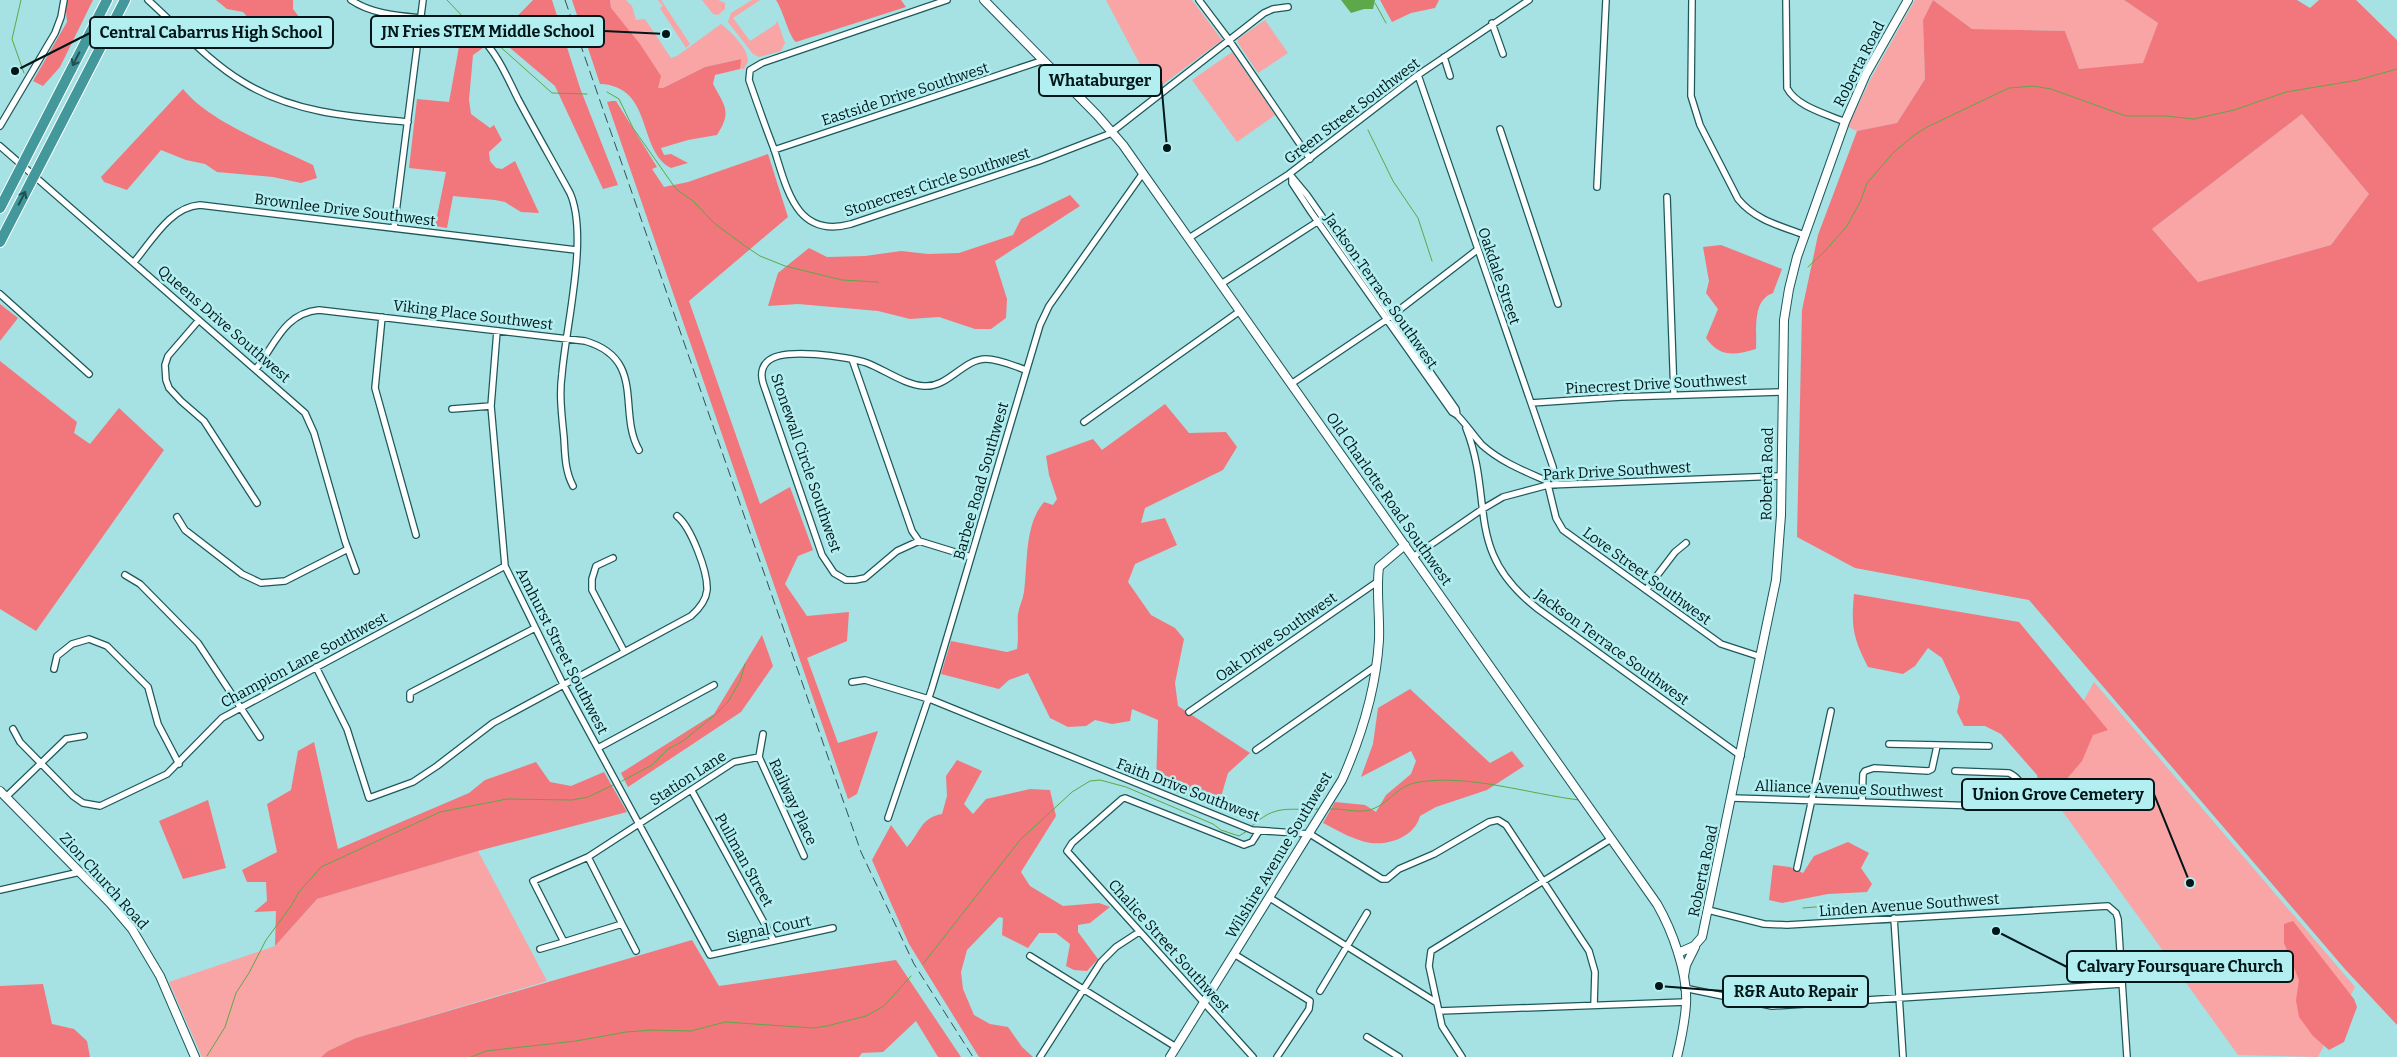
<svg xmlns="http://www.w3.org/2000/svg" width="2397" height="1057" font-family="Bitter,serif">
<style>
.green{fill:#f9a4a5}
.forest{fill:#f2777c;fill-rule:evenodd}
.water{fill:#5da848}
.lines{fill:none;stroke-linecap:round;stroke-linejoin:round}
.stream{stroke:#5da848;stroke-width:1}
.street-casing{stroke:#1d585b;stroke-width:8}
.secondary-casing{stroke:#1d585b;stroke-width:10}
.highway-casing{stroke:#fff;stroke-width:12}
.street{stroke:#fff;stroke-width:5.5}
.secondary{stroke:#fff;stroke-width:8}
.highway{stroke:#43989c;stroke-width:10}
.rail{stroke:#325254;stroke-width:1;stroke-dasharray:10 5;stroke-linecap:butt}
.oneway{stroke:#1f5053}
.labels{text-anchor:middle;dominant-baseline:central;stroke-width:5;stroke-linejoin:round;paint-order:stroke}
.street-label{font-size:15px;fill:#011618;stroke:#b3eef0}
.leader{fill:none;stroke:#011618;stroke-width:2}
.callout-dot{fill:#011618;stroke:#b3eef0;stroke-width:2}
.callout{fill:#b3eef0;stroke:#011618;stroke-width:2}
.callout-label{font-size:16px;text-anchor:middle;font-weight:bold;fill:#011618}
</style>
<rect width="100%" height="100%" fill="#a6e1e3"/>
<!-- green -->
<path class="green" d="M 610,0 L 626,0 L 632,6 L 636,20 L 645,19 L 671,58 L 677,56 L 721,24 C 731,32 748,48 748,61 L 744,69 L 740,69 L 740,59 L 705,67 L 663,88 L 658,89 L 611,8 Z
M 658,0 L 661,0 L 690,44 L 686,48 L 660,8 L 663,6 Z
M 702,0 L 718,0 L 725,3 L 725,9 L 718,15 L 713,14 Z
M 752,0 L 760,0 L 733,18 L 750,41 L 776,24 L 777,20 L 785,43 L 781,51 L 759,57 L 753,54 L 728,22 L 731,13 Z
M 1106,0 L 1192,0 L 1222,40 L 1154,91 Z
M 1915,0 L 1933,0 L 1923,20 L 1925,79 L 1897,123 L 1857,131 L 1848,127 L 1870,80 Z
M 1933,0 L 2124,0 L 2158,23 L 2143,64 L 2079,69 L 2065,31 L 1972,29 Z
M 1265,20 L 1288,53 L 1258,73 L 1238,43 L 1238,39 Z
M 1232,52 L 1275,115 L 1237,142 L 1192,80 Z
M 2302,114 L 2369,194 L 2331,245 L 2198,282 L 2152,229 Z
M 2094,682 L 2355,987 L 2318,1057 L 2238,1055 L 2040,780 Z
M 478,851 L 547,981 L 356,1038 L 328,1051 L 321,1057 L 202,1057 L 169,982 L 275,946 L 317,899 Z"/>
<!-- forest -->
<path class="forest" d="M 65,0 L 93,0 L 60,67 L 43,86 L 33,81 L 67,22 Z
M 216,0 L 293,0 L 293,9 L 309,30 L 290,40 L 275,41 L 259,30 L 243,12 L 227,9 Z
M 533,0 L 552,0 L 580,88 L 618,185 L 603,189 L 555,86 L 497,37 Z
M 572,0 L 610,0 L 611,8 L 640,44 L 661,76 L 658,88 L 663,88 L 705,67 L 741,59 L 740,69 L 715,75 L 713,84 C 725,106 732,112 717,135 L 688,140 L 661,148 L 664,155 L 671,154 L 688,163 L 671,168 C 637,151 654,86 600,84 Z
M 776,0 L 901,0 L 906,7 L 796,42 C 789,37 783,10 776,0 Z
M 1380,0 L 1439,0 L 1435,8 L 1411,13 L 1392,22 Z
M 1933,0 L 1972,29 L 2065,31 L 2079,69 L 2143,63 L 2158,23 L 2124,0 L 2297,0 L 2310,8 L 2319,0 L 2356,0 L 2397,40 L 2397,1025 L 2344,968 L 2029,600 L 1855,568 L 1797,537 L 1802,310 L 1818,235 L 1857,131 L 1897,123 L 1925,79 L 1923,20 ZM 2302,114 L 2369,194 L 2331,245 L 2198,282 L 2152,229 Z
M 462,30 L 472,37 L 483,48 L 473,55 L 469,100 L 471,114 L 490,128 L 494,125 L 502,140 L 489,152 L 490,161 L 496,168 L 502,169 L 515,161 L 539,213 L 521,212 L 505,202 L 495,200 L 453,196 L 447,228 L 435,226 L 446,172 L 409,168 L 417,99 L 449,102 Z
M 183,89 C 209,122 274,146 313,165 L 317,178 L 301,183 L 273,177 L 217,172 L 205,164 L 186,160 L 161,150 L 127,190 L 104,182 L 101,177 Z
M 612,101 L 616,101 L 657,167 L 652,169 L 664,187 L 688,182 L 768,154 L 788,217 L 689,301 L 760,504 L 790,487 L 813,550 L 798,556 L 785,584 L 807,616 L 849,612 L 847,641 L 807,658 L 838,743 L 878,731 L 857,794 L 848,799 L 607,102 Z
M 1070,195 L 1080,206 L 995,261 L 1007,299 L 1006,318 L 991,329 L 975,329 L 939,317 L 910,319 L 878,311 L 798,304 L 768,306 L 778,273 L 809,248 L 827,257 L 865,256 L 901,251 L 928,254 L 959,253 L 1013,235 L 1021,219 Z
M 1721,245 L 1782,269 L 1773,293 C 1752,300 1757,330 1756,349 C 1735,355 1720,358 1706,338 L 1718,309 L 1706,293 L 1709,281 L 1703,247 Z
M 0,304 L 18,318 L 0,341 Z
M 0,361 L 77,422 L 74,433 L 90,444 L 119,408 L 164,450 L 36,631 L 0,609 Z
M 1165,404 L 1189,433 L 1226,432 L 1237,447 L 1223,470 L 1145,508 L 1141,523 L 1165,518 L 1177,545 L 1135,564 L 1128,582 L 1151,615 L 1175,628 L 1184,639 L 1175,683 L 1178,706 L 1250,753 L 1228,773 L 1218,807 L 1156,785 L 1158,720 L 1132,709 L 1130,721 L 1112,724 L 1095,720 L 1086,726 L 1068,727 L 1050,718 L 1028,673 L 1009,680 L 999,689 L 941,674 L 951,641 L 1007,652 L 1017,649 C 1019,637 1017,626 1018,614 C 1019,607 1023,599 1024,592 C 1028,563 1024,525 1044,502 L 1053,505 L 1057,499 L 1049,475 L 1046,456 L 1093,439 L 1102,450 Z
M 1854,594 L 2019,622 L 2108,730 L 2093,735 L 2082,761 L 2065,781 L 2059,795 L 2041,800 L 2037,775 L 2001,734 L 1985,726 L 1964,726 L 1957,712 L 1960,697 L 1942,658 L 1928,648 L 1915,666 L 1903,674 L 1868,667 C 1853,638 1851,627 1854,594 Z
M 762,635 L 773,666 L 741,712 L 628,787 L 621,773 L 714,714 Z
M 1410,689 L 1490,763 L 1512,751 L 1524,766 L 1487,790 L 1436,807 L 1420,816 C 1414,839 1383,848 1362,841 C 1348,837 1335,829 1323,823 L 1335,802 L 1365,805 L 1376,812 L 1386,795 L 1411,774 L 1416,761 L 1411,751 L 1361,777 L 1373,744 L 1378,708 Z
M 314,742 L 338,849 L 469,793 L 485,780 L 536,762 L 550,782 L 571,786 L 604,772 L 627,812 L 478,851 L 317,899 L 275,946 L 276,911 L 254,912 L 267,901 L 266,882 L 247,882 L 242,870 L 277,852 L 267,804 L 291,790 L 298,751 Z
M 957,760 L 982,771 L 964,804 L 973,814 L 986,799 L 1030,789 L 1050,790 L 1056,816 L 1021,872 L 1030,886 L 1063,906 L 1099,903 L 1110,907 L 1090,923 L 1078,925 L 1078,932 L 1098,959 L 1087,971 L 1074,970 L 1066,966 L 1070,944 L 1056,933 L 1039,933 L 1028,948 L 1002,935 L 1003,918 L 999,917 L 967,950 L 961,972 L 963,989 L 974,1015 L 990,1024 L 1008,1027 L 1022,1047 L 1033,1057 L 979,1057 L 909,944 L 872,860 L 891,825 L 907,847 C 921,832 920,818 942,814 L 947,796 L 946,776 Z
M 208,800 L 226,868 L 183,879 L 159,821 Z
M 1848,842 L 1869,853 L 1861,868 L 1872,884 L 1867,892 L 1828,894 L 1782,903 L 1769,900 L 1773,865 L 1790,867 L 1803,873 L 1814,856 Z
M 2293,921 L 2354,999 L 2357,1007 L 2344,1042 L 2329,1050 L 2313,1036 L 2299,1017 L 2296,1000 L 2299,980 L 2284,943 L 2284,924 Z
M 692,940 L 719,986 L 896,960 L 961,1057 L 938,1057 L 916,1021 L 883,1052 L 862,1053 L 859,1057 L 321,1057 L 328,1051 L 356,1038 Z
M 43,984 L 52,1024 L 74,1029 L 87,1041 L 90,1057 L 0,1057 L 0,986 Z"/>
<!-- water -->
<path class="water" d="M 1341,0 L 1375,0 L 1373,9 L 1364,9 L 1351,13 Z"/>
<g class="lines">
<!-- stream -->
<path class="stream" d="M 21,0 L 12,39 L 24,73
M 447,0 L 465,19 L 480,30
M 1375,3 L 1386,23
M 487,35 L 552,93 L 587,94
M 607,92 L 619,99 L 633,128 L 676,189 L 693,201 L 714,223 L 745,246 L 760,256 L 785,266 L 842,280 L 878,282
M 1368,130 L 1393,181 L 1418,218 L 1432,261
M 1808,267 L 1825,251 L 1847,226 L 1861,200 L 1867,183 L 1894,152 L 1913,136 L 1927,127 L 2009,88 L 2033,86 L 2051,89 L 2126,116 L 2165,116 L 2194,119 L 2234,110 L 2286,92 L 2358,80 L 2397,69
M 622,781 L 652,765 L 668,749 L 683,741 L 716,714 L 728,702 L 740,681 L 745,664
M 1330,809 C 1345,808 1362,815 1375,808 C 1394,799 1397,785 1420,782 C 1468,774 1530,794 1579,800
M 1251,827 C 1276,803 1288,811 1319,809
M 1803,908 L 1838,905 L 1842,918
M 1849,924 L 1891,923
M 923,964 L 1020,840 L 1072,792 L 1090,781 L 1100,780 L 1126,787 L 1213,824 L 1221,830 L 1239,836 L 1247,831
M 207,1056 L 225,1027 L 236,993 L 249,973 L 266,940 L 291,906 L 299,892 L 321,867 L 440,812 L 507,799 L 572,800 L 588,797 L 613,785
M 471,1057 L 486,1051 L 576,1041 L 626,1032 L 653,1030 L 691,1031 L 725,1022 L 813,1028 L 827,1026 L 866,1016 L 884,1006 L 911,976"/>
<!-- street casing -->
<g class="street-casing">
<path id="street" d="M 148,0 C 179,28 208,61 243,82 C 293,113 352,117 408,122
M 351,0 C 380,20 422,15 455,23 C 464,26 472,28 478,35 C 497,52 507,77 518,99 C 535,131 553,162 570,193 C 589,236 566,325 562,374 C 559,395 562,417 564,438 C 565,455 565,471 573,486
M 947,0 L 762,63 L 750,70 L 749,80 C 757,103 765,126 774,149 C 787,189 796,239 851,224 L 1039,161 L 1109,134 L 1264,13 L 1273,9 L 1288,7
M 1199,0 L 1229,40 L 1310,159
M 1692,0 L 1691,96 L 1700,125 L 1738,199 C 1755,220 1780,226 1805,235
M 1786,0 L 1787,88 C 1797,107 1827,114 1845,122
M 1492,23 L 1503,54
M 1444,57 L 1450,76
M 1418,75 L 1553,467 L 1556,485
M 0,126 L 55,33 L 61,17 L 64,0
M 1500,129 L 1558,304
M 0,146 L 305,413 L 314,433 L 345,541 L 356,571
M 774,150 L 1044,60
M 1292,177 L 1292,183 L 1311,212 L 1452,412 L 1457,415 C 1466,424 1473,435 1482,445 C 1501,462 1524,471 1547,481 L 1556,518 L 1563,530 L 1721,644 L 1761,657
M 1292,177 L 1307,195 L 1456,409 L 1457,415
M 1597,187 L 1606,0
M 1667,197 L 1674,395
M 394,228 L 423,0
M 1189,238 L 1289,174 L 1418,75 L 1529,0
M 134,262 C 152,241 170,207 200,205 L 576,250
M 1221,284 L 1320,220
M 0,294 L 89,374
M 382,317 L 375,388 L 416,535
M 199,320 L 168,356 L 165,365 L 166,380 L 169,388 L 181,401 L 204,421 L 257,503
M 497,331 L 491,406 L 505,566 L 563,684 L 710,955 L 833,928
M 852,359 L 912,531 L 919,541
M 256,369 C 275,345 284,313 319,310 L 585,341 C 647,359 617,412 639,450
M 1291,384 L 1386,320 L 1477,250
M 1531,403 L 1621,397 L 1782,392
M 452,409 L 491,406
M 1084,422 L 1240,311
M 1466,428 C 1495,502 1463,551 1538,609 L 1741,756
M 177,517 L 185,530 L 242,574 L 261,583 L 285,581 L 348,549
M 971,557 L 919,541 L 897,551 L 865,578 L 855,580 L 846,580 L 834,573 L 822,555 L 763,383 C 761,376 761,368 767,362 C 781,346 849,357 867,363 C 885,370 905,385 924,386 C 948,388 963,359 986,359 C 999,359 1014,366 1026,370
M 1413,557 L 1481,510 L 1503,497 L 1548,485 L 1782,476
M 613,558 L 596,566 L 592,579 L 592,590 L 624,651
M 125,575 L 140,584 L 198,643 L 260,737
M 1646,590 L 1675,552 L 1686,543
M 316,667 L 347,729 L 369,798 L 413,782 L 437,766 L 493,723 L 691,616 C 699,609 706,601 707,590 C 708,572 691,527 677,516
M 54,669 L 57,656 L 72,644 L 89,639 L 107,646 L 148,687 L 158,724 L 179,764
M 852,682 L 865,680 L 932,700 L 1252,830 L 1310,834 L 1382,879 L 1387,879 L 1399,869 L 1434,854 L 1489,822 L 1498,820 L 1506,825 L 1589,951 L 1595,972 L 1594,1005
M 410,699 L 410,693 L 535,628
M 1189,712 L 1377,582
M 13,729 L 20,742 L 73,796 L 83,803 L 100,806 L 167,774 L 222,718 L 505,566
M 1889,744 L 1989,746
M 598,748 L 714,685
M 1256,750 L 1376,666
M 759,757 L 804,856
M 1955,771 L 2009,773 C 2021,778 2027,794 2030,806
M 692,791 L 774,941
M 6,797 L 66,739 L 84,736
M 1732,798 L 1980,806 L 2038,807 L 2055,804
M 1862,802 L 1863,774 L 1865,771 L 1874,768 L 1928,771 L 1932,769 L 1937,746
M 888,818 L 932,688 L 1040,325 L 1049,306 L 1143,173
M 588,857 L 622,924 L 564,942 L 533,881 L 588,857 L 734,762 L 759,757 L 763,734
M 1797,868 L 1831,711
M 0,890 L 80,872
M 1270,898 L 1437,1003
M 1708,910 L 1764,924 L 1787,925 L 2108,906 L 2116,913 L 2118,919 L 2127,1057
M 1894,918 L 1903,1057
M 622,924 L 636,951
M 540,949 L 564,942
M 1234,954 L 1310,1001 L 1309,1009 L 1277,1057
M 1030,956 L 1176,1047
M 1684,988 L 1772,1006 L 2122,984
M 1320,991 L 1367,913
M 1439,1011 L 1686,1002
M 1367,1037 L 1399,1057
M 1040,1057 L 1101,962 L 1116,947 L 1139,932
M 1253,1057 L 1067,851 L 1072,843 L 1122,799 L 1125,798 L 1244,845 L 1252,842 L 1259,831
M 1462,1057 L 1442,1026 L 1429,966 L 1431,951 L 1611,839"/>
</g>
<!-- secondary casing -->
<g class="secondary-casing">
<path id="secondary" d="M 984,0 L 1097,115 L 1123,145 L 1657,904 C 1672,930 1688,973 1686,1004 C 1685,1021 1681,1040 1677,1057
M 0,791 L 110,903 L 132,929 L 160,976 L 195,1057
M 1678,953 L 1694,946 L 1702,937 L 1776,580 L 1781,515 L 1784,320 L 1789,289 L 1797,257 L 1845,122 L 1866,74 L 1908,0
M 1684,976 L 1686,965 L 1695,947
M 1170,1057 L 1342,780 C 1362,735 1376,689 1379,640 C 1380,615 1376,591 1379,567 L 1405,545"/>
</g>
<!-- highway casing -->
<g class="highway-casing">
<path id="highway" d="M 0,208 L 107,0
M 0,242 L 125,0"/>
</g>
<!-- street -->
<use href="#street" class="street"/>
<!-- secondary -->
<use href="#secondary" class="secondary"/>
<!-- highway -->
<use href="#highway" class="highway"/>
<!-- rail -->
<path class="rail" d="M 565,0 L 861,852 L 914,964 L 973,1057"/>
</g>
<!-- one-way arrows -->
<defs><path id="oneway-shaft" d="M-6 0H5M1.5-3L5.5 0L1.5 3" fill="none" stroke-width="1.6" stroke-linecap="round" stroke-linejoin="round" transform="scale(1.25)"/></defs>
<g class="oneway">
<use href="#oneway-shaft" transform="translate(76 59) rotate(117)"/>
<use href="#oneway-shaft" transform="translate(22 198) rotate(-63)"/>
</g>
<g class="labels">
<!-- street labels -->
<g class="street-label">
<text transform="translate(1859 64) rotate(-63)">Roberta Road</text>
<text transform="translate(905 94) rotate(-18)">Eastside Drive Southwest</text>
<text transform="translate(1352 111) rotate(-37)">Green Street Southwest</text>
<text transform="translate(937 182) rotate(-18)">Stonecrest Circle Southwest</text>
<text transform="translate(345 210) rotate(7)">Brownlee Drive Southwest</text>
<text transform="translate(1499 276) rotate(71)">Oakdale Street</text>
<text transform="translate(1381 291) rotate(55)">Jackson Terrace Southwest</text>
<text transform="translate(473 315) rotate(7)">Viking Place Southwest</text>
<text transform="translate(224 324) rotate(41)">Queens Drive Southwest</text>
<text transform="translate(1656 384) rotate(-3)">Pinecrest Drive Southwest</text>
<text transform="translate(806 463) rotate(71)">Stonewall Circle Southwest</text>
<text transform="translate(1617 471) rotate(-3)">Park Drive Southwest</text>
<text transform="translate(1767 474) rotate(-89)">Roberta Road</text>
<text transform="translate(981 481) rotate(-74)">Barbee Road Southwest</text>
<text transform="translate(1389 499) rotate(55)">Old Charlotte Road Southwest</text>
<text transform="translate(1647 576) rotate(36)">Love Street Southwest</text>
<text transform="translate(1276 637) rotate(-35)">Oak Drive Southwest</text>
<text transform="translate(1612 647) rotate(36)">Jackson Terrace Southwest</text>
<text transform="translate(562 651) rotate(63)">Amhurst Street Southwest</text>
<text transform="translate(304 660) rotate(-28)">Champion Lane Southwest</text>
<text transform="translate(688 778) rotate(-33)">Station Lane</text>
<text transform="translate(1849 789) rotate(2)">Alliance Avenue Southwest</text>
<text transform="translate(1188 790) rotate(21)">Faith Drive Southwest</text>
<text transform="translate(793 802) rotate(65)">Railway Place</text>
<text transform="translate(1279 855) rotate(-59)">Wilshire Avenue Southwest</text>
<text transform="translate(744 860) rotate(61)">Pullman Street</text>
<text transform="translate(1703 871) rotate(-78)">Roberta Road</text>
<text transform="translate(104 881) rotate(48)">Zion Church Road</text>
<text transform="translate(1909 905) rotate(-4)">Linden Avenue Southwest</text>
<text transform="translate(769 929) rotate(-12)">Signal Court</text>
<text transform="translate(1169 946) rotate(48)">Chalice Street Southwest</text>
</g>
</g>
<!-- callouts -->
<path class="leader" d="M666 34L604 31M15 71L90 33M1167 148L1161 80M2190 883L2154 794M1996 931L2067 967M1659 986L1723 991"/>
<g class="callout-dot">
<circle cx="666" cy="34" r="5"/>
<circle cx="15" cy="71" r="5"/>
<circle cx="1167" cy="148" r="5"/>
<circle cx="2190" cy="883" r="5"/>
<circle cx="1996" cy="931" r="5"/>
<circle cx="1659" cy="986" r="5"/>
</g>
<g class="callout">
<rect x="371" y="16" width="233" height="31" rx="5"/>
<rect x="90" y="17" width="243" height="31" rx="5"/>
<rect x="1039" y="65" width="122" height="31" rx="5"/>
<rect x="1962" y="779" width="192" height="31" rx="5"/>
<rect x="2067" y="951" width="226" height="31" rx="5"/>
<rect x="1723" y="976" width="145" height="31" rx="5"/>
</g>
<g class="callout-label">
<text x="488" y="37">JN Fries STEM Middle School</text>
<text x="211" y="38">Central Cabarrus High School</text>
<text x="1100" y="86">Whataburger</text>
<text x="2058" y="800">Union Grove Cemetery</text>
<text x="2180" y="972">Calvary Foursquare Church</text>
<text x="1796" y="997">R&amp;R Auto Repair</text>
</g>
</svg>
